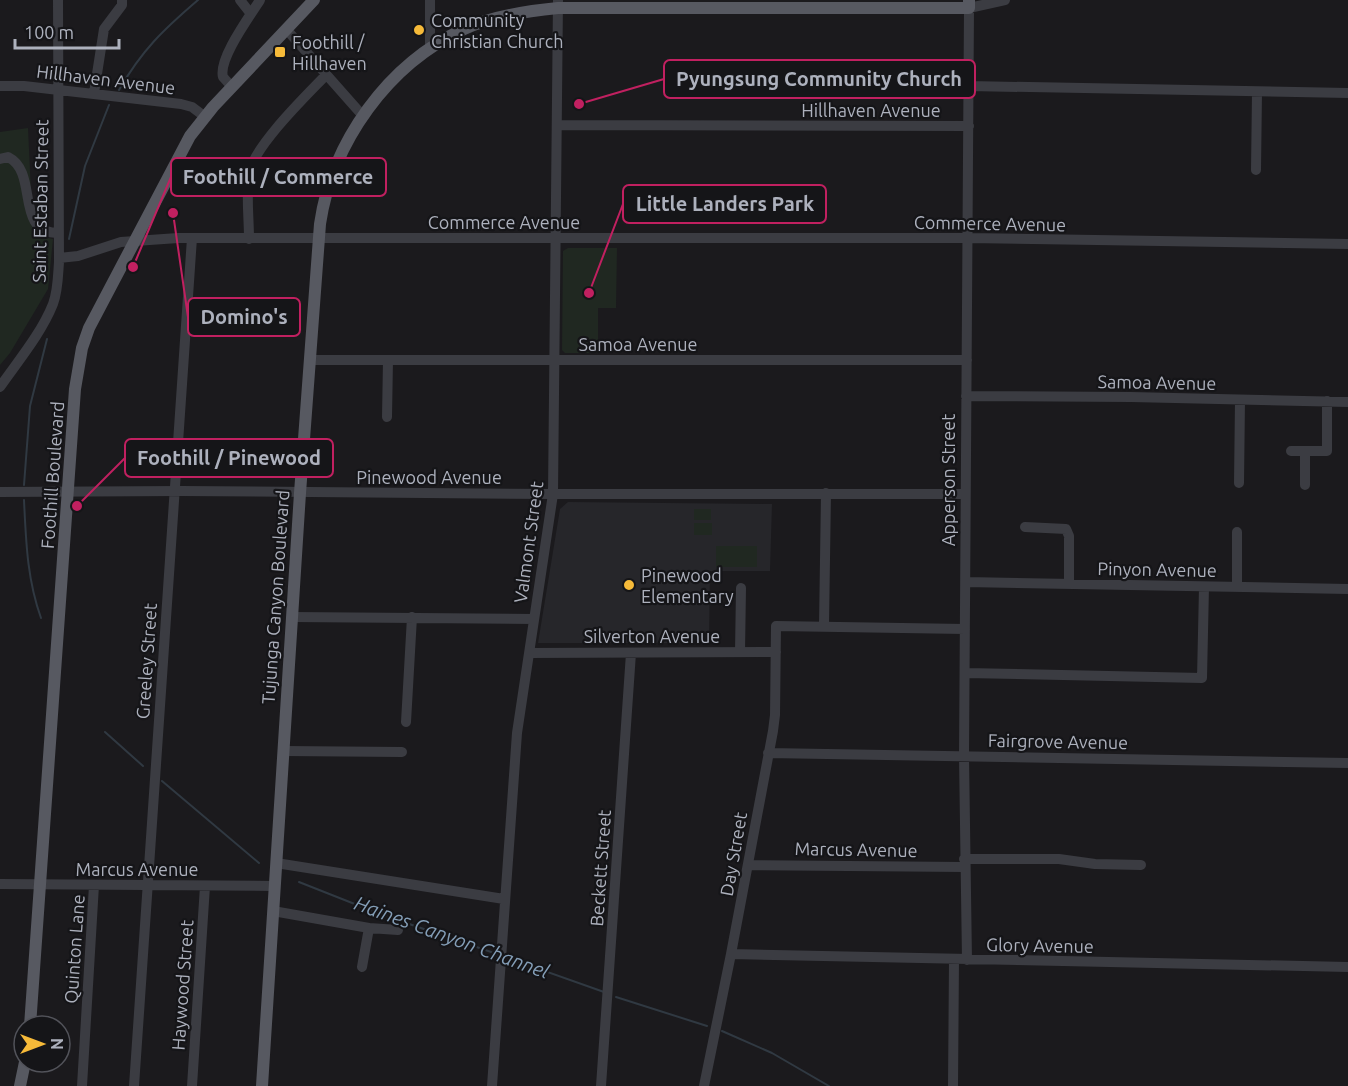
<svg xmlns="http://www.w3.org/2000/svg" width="1348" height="1086" font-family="Ubuntu,sans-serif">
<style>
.built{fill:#26262a}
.green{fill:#202821}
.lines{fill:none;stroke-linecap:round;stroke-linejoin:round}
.stream{stroke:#303942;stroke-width:2}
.minor{stroke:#3b3c42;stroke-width:10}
.major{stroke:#575961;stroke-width:12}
.poi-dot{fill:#f6ba39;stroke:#151518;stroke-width:2}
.labels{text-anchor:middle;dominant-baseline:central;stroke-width:4.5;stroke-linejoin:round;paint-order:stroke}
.poi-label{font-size:18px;fill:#adb1bd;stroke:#151518;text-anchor:start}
.street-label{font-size:18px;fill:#adb1bd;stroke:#151518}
.water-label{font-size:20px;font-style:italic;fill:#849eb7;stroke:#151518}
.leader{fill:none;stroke:#c12060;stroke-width:2}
.callout-dot{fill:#c12060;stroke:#151518;stroke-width:2}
.callout{fill:#151518;stroke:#c12060;stroke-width:2}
.callout-label{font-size:20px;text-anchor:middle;font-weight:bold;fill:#adb1bd}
</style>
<rect width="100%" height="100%" fill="#1b1a1d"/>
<!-- built -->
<path class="built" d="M 568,502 L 772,504 L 770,571 L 710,571 L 709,643 L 538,643 L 560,509 Z"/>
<!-- green -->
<path class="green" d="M 28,128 L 33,235 L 53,239 L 48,289 L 10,353 L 0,365 L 0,132 Z
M 568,248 L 617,248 L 616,308 L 598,308 L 598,353 L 565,353 L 562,350 L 563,251 Z
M 694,509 L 711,509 L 711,520 L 694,520 Z
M 694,523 L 712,523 L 712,535 L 694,535 Z
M 716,546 L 757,546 L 757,567 L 716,567 Z"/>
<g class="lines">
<!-- stream -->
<path class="stream" d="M 119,90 C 142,50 163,30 198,0
M 69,239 L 85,166 L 109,105
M 24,485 L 30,406 L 47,339
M 24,500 C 26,541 27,579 41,618
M 105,732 L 143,766
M 162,781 L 259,863
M 299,882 L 380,914 L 497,954
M 505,957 L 604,992
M 616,997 L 707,1026
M 722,1031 L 772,1053 L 829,1086"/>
<!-- minor -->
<path class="minor" d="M 240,0 L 251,14
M 287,30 L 363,116
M 430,48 L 430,0
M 0,86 L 24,86 L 181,104 L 192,107 L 204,116
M 969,86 L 1348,93
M 232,87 L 223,77 C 218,59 250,16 260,0
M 94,93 L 104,29 L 122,5 L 122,0
M 557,125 L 969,126
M 0,159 L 8,157 C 40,173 13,233 59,233
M 1256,170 L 1257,92
M 249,239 C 249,218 246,194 249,173 C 255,145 306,96 326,75
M 59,258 L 78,256 L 121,242 L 178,238 L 968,238 L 1348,244
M 310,360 L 967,360
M 0,387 C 18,361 41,334 53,304 C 58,291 58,275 59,262 L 58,0
M 966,396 L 1131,397 L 1348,402
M 387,417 L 388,360
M 1291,451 L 1327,451 L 1327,401
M 1305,451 L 1305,485
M 1239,483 L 1240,400
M 0,492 L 181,491 L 553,494 L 965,494
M 1025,527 L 1066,529 L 1069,536 L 1069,584
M 1237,532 L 1237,587
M 966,582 L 1348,589
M 292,617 L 534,619
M 824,626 L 826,493
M 740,652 L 741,588
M 529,653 L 776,652
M 965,673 L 1202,678 L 1204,587
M 406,722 L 412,617
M 284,751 L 402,752
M 768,753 L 1348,763
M 964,859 L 1059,859 L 1095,864 L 1141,865
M 276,863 L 504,899
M 748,865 L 964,867
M 0,884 L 274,886
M 273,911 L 369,928 L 398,930
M 731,954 L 1348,967
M 967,960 L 964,756 L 969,8 L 1005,0
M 362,967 L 369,928
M 82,1086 L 94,885
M 134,1086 L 192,238
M 192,1086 L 205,886
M 492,1086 L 517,733 L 553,494 L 558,0
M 601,1086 L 631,653
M 704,1086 L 731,954 L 773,731 L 775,715 L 776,626 L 965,629
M 953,1086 L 954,960"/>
<!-- major -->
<path class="major" d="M 30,1026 L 75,389 L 82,348 L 89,328 L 190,136 L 213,107 L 314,0
M 20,1086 L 25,1062
M 262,1086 L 300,493 L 320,224 C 332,142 388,64 464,29 C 493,16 526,11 558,8 L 969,8 L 969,0"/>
</g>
<!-- markers -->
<g class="poi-dot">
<circle cx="419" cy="30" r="6"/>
<rect x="274" y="46" width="12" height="12" rx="3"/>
<circle cx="629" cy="585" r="6"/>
</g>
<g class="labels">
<!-- poi labels -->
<g class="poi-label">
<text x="431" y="20">Community<tspan x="431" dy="21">Christian Church</tspan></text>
<text x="292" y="42">Foothill /<tspan x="292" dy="21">Hillhaven</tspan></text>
<text x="641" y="575">Pinewood<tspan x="641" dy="21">Elementary</tspan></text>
</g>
<!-- street labels -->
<g class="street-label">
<text transform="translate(106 79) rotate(7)">Hillhaven Avenue</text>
<text x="871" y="110">Hillhaven Avenue</text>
<text transform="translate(40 201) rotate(-89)">Saint Estaban Street</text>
<text x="504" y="222">Commerce Avenue</text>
<text transform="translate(990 223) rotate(1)">Commerce Avenue</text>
<text x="638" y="344">Samoa Avenue</text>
<text transform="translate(1157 382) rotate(1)">Samoa Avenue</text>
<text transform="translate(52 475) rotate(-86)">Foothill Boulevard</text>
<text x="429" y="477">Pinewood Avenue</text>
<text transform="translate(948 480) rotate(-90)">Apperson Street</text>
<text transform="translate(528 542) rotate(-82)">Valmont Street</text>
<text transform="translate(1157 569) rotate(1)">Pinyon Avenue</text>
<text transform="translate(275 597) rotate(-86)">Tujunga Canyon Boulevard</text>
<text x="652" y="636">Silverton Avenue</text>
<text transform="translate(146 661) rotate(-86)">Greeley Street</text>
<text transform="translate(1058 741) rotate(1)">Fairgrove Avenue</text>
<text transform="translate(856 849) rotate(1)">Marcus Avenue</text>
<text transform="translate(733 854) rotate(-80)">Day Street</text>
<text transform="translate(600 868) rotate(-86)">Beckett Street</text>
<text x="137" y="869">Marcus Avenue</text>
<text transform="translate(1040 945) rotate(1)">Glory Avenue</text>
<text transform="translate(74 949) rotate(-86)">Quinton Lane</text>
<text transform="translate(182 985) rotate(-86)">Haywood Street</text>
</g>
<!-- water labels -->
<g class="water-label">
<text transform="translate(452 937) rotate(20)">Haines Canyon Channel</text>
</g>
</g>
<!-- callouts -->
<path class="leader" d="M579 104L664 79M133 267L171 177M589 293L623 204M173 213L188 317M77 506L125 458"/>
<g class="callout-dot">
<circle cx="579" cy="104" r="6"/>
<circle cx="133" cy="267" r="6"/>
<circle cx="589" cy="293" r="6"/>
<circle cx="173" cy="213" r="6"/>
<circle cx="77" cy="506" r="6"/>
</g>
<g class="callout">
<rect x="664" y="60" width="311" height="38" rx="6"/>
<rect x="171" y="158" width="215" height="38" rx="6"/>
<rect x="623" y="185" width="203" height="38" rx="6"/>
<rect x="188" y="298" width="112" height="38" rx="6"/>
<rect x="125" y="439" width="208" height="38" rx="6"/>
</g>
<g class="callout-label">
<text x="819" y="86">Pyungsung Community Church</text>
<text x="278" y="184">Foothill / Commerce</text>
<text x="725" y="211">Little Landers Park</text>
<text x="244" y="324">Domino's</text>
<text x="229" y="465">Foothill / Pinewood</text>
</g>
<!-- north arrow -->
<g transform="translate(42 1044) rotate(90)"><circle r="28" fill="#151518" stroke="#52535a" stroke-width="1.5"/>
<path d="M0-4.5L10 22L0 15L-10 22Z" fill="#f6ba39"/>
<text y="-9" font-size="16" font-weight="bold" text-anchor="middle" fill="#adb1bd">N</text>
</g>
<!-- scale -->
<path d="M15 39v9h104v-9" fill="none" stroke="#adb1bd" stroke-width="3"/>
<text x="24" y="39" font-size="18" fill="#adb1bd" stroke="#151518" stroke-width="4.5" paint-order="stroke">100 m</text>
</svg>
